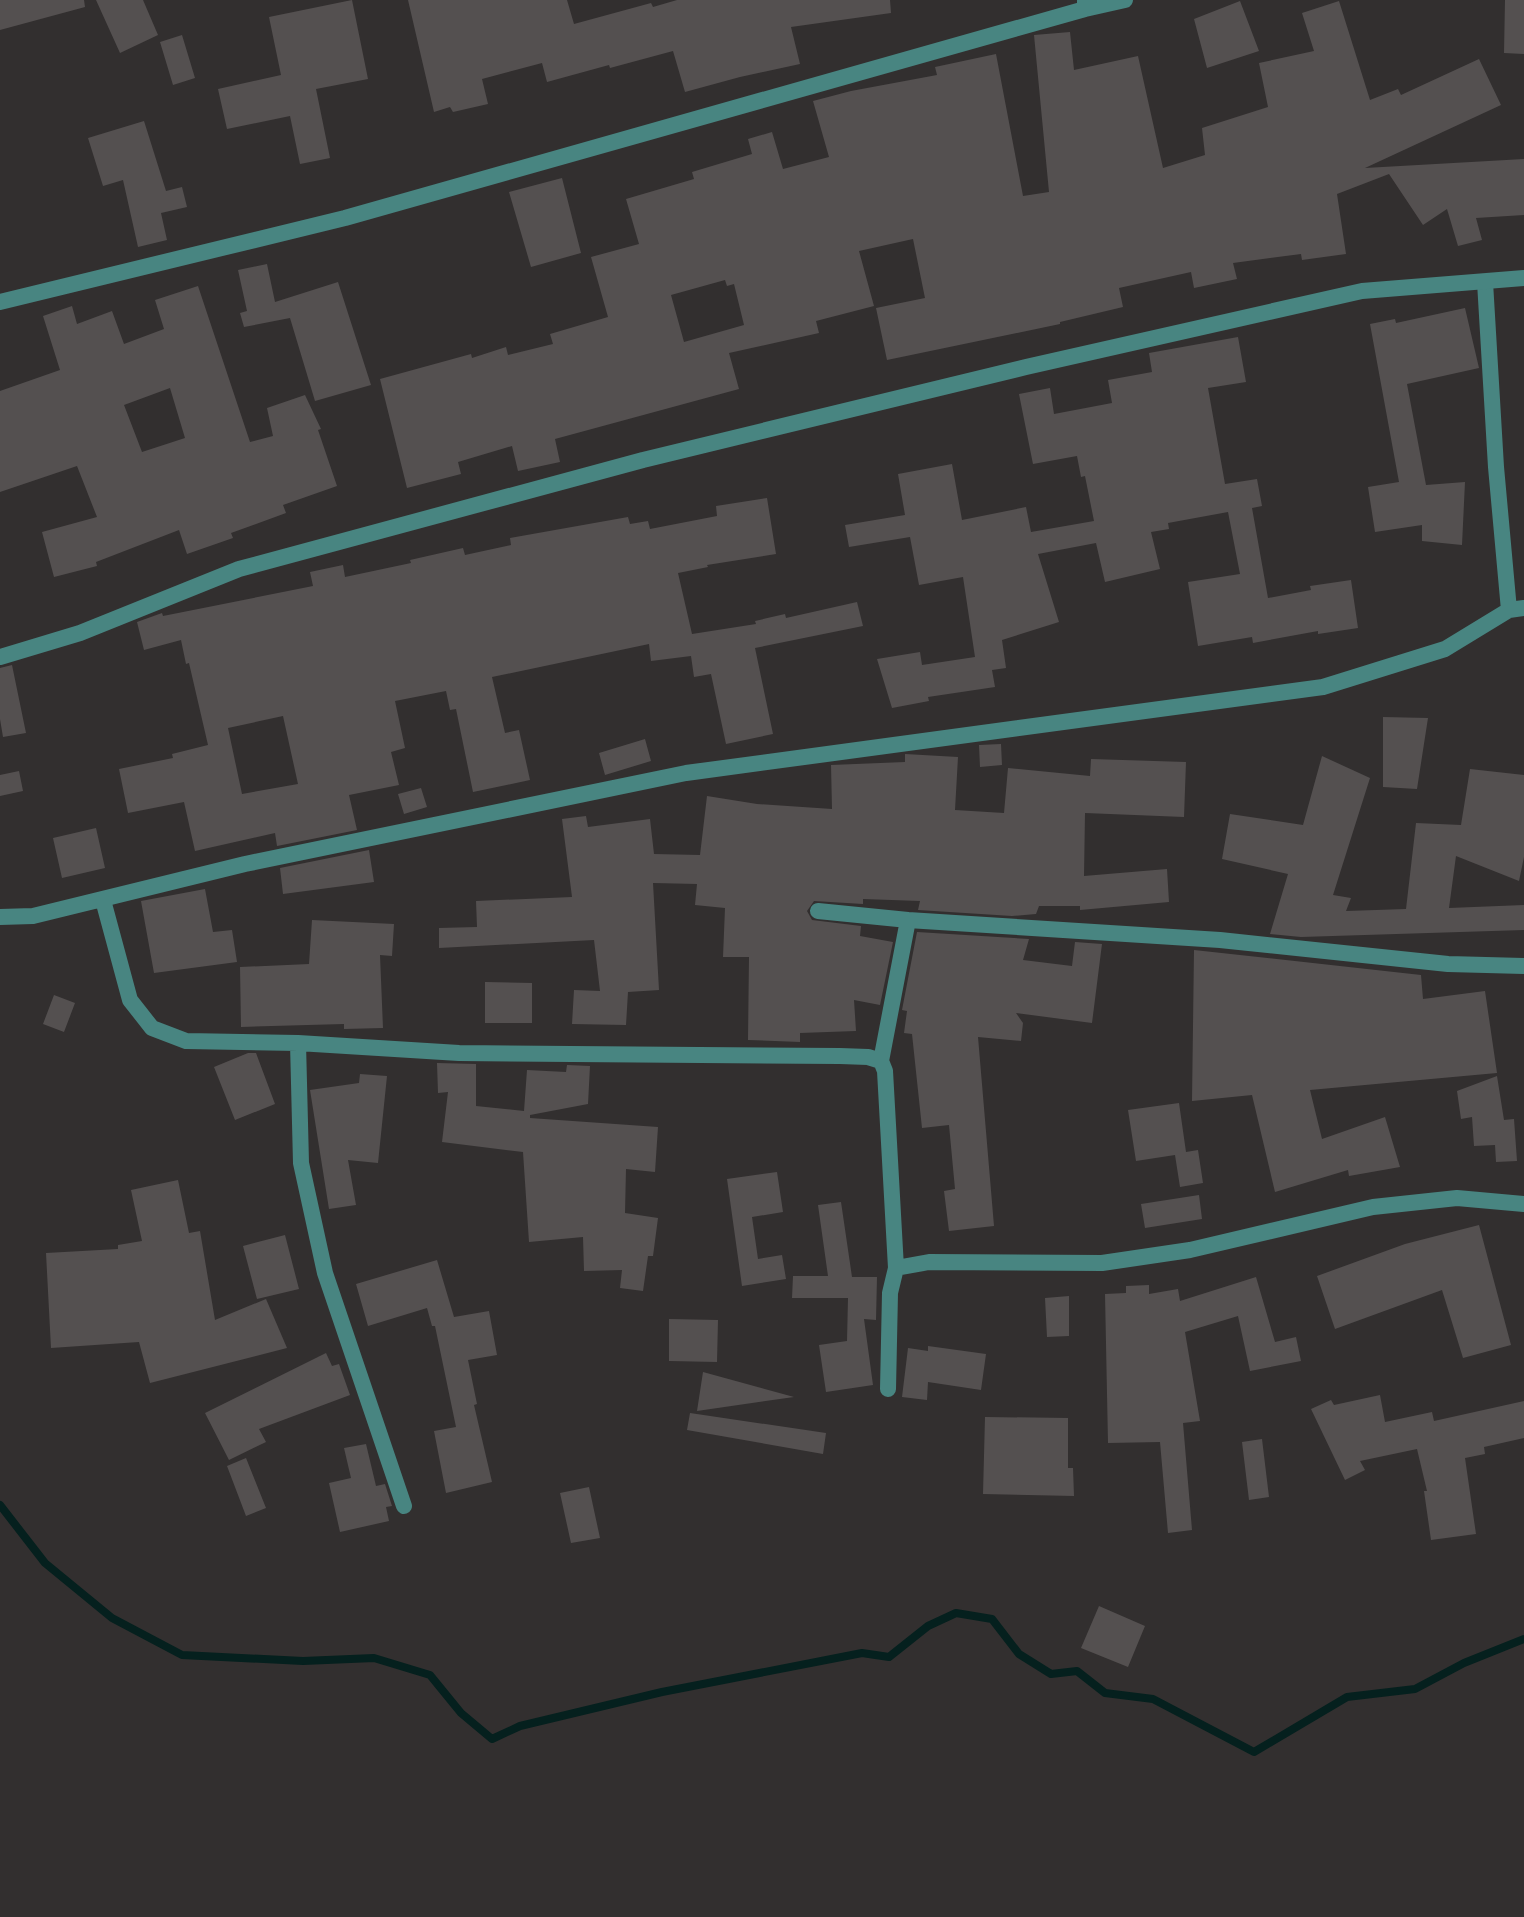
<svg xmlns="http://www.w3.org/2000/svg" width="1524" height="1917" font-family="'Exo 2',sans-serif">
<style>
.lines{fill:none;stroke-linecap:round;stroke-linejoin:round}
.stream{stroke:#05201e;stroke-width:8}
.building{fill:#545050;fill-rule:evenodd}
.minor{stroke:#488581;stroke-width:16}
.tertiary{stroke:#488581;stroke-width:16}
</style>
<rect width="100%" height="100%" fill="#322f2f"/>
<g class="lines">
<!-- stream -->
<path class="stream" d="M 0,1505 L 45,1563 L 112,1618 L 182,1655 L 303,1661 L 374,1658 L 430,1675 L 461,1713 L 492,1739 L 520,1726 L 662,1692 L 862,1653 L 889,1657 L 928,1626 L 956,1613 L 992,1619 L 1019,1654 L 1051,1674 L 1077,1671 L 1105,1693 L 1153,1699 L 1254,1752 L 1347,1697 L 1415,1689 L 1464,1663 L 1524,1639"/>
</g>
<!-- building -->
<path class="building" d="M 0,0 L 84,0 L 85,7 L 0,30 Z
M 96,0 L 143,0 L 158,35 L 120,53 Z
M 352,0 L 368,79 L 316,89 L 330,158 L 300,164 L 290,116 L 227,129 L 218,89 L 281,75 L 269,17 Z
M 408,0 L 567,0 L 574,24 L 651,3 L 653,7 L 677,0 L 890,0 L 891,13 L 791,27 L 800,64 L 740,77 L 685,92 L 673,51 L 610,68 L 609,65 L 547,82 L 542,63 L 482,79 L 488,104 L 453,112 L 450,107 L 434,112 Z
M 1505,0 L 1524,0 L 1524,54 L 1504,53 Z
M 1240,1 L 1259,51 L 1207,68 L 1194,19 Z
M 1339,1 L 1370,100 L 1398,89 L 1401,95 L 1479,59 L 1501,105 L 1365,168 L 1524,159 L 1524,215 L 1476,218 L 1482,240 L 1458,246 L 1447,209 L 1423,225 L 1389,174 L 1337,194 L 1346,254 L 1302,260 L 1301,254 L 1233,263 L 1237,279 L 1194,288 L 1191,272 L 1119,288 L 1123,307 L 1060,322 L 1060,324 L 887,360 L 876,308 L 925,298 L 913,239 L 859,251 L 874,306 L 816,321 L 819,333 L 729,353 L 739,389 L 555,439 L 560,462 L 518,471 L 512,446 L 458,462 L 461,474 L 407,488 L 380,379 L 471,354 L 472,358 L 506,347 L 508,355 L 553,344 L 550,334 L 608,317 L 591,257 L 639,244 L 626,199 L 694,179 L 692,172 L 752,154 L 748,139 L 772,132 L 783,169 L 829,157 L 813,101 L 851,91 L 937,75 L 935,67 L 996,54 L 1023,196 L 1049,192 L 1034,35 L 1070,32 L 1074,70 L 1138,56 L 1163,168 L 1205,155 L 1202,128 L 1268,107 L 1259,63 L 1314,51 L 1302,13 ZM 725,280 L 727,286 L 734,284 L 744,325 L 684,342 L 671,295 Z
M 182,35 L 195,78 L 173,85 L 160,42 Z
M 144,121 L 166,191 L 182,187 L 187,207 L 161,213 L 167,240 L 138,247 L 123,180 L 103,186 L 88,138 Z
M 562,178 L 581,253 L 531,267 L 509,192 Z
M 267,264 L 275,302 L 338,282 L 371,385 L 315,401 L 290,318 L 244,327 L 240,313 L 247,311 L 238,270 Z
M 198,286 L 250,442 L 273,436 L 267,408 L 305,395 L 321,429 L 318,430 L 337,486 L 283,505 L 286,513 L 231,533 L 233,538 L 187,554 L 179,530 L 96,562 L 97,566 L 54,577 L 42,532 L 97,517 L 77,466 L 0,492 L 0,391 L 60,370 L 43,316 L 72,306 L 77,324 L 112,311 L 124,344 L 164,329 L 155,300 ZM 170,388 L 185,438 L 142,452 L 124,405 Z
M 1465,308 L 1479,368 L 1407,384 L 1426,485 L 1465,482 L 1462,545 L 1422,541 L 1422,525 L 1375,532 L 1368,487 L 1399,482 L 1370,324 L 1395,319 L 1396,323 Z
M 1238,337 L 1246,382 L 1208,388 L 1225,484 L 1257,479 L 1262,506 L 1252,508 L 1268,598 L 1311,590 L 1310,586 L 1351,580 L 1358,628 L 1318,634 L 1318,631 L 1253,643 L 1252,637 L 1198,646 L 1188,582 L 1240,574 L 1228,512 L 1168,523 L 1169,529 L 1151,532 L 1160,569 L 1105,582 L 1096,543 L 1038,554 L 1059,622 L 1002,640 L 1006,668 L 992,670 L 995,687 L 928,697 L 929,701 L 892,708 L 877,659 L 920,652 L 922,665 L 975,657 L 963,577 L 919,585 L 910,537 L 849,547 L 845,525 L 905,515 L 898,474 L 952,464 L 962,520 L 1026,507 L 1031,532 L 1094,521 L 1085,476 L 1081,477 L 1077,456 L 1033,464 L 1019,394 L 1050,388 L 1054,414 L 1112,403 L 1108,380 L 1152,372 L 1149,353 Z
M 767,498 L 776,554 L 707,565 L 708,567 L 678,573 L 692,634 L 756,624 L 755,621 L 785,614 L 786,618 L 857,602 L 863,626 L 755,648 L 773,734 L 726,744 L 711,674 L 694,677 L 691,656 L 651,661 L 649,644 L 492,677 L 505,733 L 519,730 L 530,780 L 473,792 L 456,709 L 450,710 L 446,691 L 395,701 L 405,748 L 391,752 L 399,785 L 349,795 L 357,830 L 277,846 L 275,833 L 195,851 L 184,802 L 128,813 L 119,769 L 173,758 L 172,754 L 208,745 L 189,663 L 186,664 L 181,640 L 144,650 L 137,622 L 162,613 L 163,616 L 313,586 L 310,572 L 343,565 L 345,577 L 411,563 L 410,560 L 463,548 L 465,555 L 511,545 L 510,538 L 628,517 L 630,524 L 648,521 L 650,529 L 717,516 L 716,506 ZM 283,716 L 298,784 L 242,794 L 228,728 Z
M 12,665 L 26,733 L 3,737 L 0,719 L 0,668 Z
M 1383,717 L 1428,718 L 1417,789 L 1383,787 Z
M 645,739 L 651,761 L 605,775 L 599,753 Z
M 1001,744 L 1002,765 L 980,767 L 979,745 Z
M 905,754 L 958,757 L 955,810 L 1004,813 L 1008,768 L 1090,776 L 1091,759 L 1186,762 L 1184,817 L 1085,813 L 1084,876 L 1167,869 L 1169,902 L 1080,910 L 1080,906 L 1039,906 L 1036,914 L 1012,916 L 918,910 L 920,901 L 863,899 L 863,904 L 814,901 L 807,911 L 812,920 L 861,926 L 860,936 L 893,942 L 880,1005 L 854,1000 L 856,1031 L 800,1033 L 800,1042 L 748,1040 L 749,957 L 723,957 L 725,908 L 695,905 L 697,884 L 653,883 L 659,990 L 628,992 L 626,1025 L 572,1024 L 574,990 L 600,991 L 594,940 L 439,948 L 439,928 L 477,927 L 476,901 L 572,897 L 562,819 L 586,816 L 588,827 L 650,819 L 654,854 L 700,855 L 707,796 L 757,804 L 832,809 L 831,765 L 905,762 Z
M 1322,756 L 1370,778 L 1333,895 L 1351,898 L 1346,911 L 1406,909 L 1416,823 L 1461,825 L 1470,769 L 1524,775 L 1524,857 L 1519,881 L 1456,856 L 1449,908 L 1524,905 L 1524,930 L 1301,937 L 1270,934 L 1288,874 L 1222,859 L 1230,814 L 1303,825 Z
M 19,771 L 23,791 L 0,796 L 0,775 Z
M 421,788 L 427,807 L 404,814 L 398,794 Z
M 96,828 L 105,868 L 62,878 L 53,838 Z
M 369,850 L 374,882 L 283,894 L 280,868 Z
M 205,889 L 213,932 L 232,930 L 237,962 L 154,973 L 141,901 Z
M 312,920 L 394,924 L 392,956 L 380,955 L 383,1028 L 344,1029 L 344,1024 L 241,1027 L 240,967 L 309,964 Z
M 917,932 L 1029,939 L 1023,960 L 1072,966 L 1075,942 L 1102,944 L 1092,1023 L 1016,1013 L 1023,1023 L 1021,1041 L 978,1037 L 994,1226 L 949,1231 L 944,1191 L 955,1189 L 949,1125 L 922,1128 L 912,1034 L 904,1033 L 907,1011 L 902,1010 Z
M 1194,950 L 1421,975 L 1423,999 L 1485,991 L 1497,1073 L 1310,1090 L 1322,1139 L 1385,1117 L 1400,1167 L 1349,1176 L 1348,1170 L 1275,1192 L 1252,1095 L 1192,1101 Z
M 485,982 L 532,983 L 532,1023 L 485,1023 Z
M 54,995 L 75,1003 L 64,1032 L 43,1024 Z
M 248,1053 L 256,1053 L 275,1104 L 235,1120 L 214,1067 Z
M 437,1063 L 476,1064 L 476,1106 L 524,1111 L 527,1070 L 566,1072 L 567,1065 L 590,1066 L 588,1104 L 530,1115 L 530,1118 L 658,1127 L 655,1172 L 626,1169 L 625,1213 L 658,1218 L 653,1256 L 648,1256 L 643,1291 L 620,1288 L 622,1270 L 584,1271 L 583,1237 L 529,1242 L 523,1152 L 442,1142 L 448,1092 L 438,1093 Z
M 360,1074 L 387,1076 L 378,1163 L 348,1160 L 356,1205 L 329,1209 L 310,1090 L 359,1083 Z
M 1497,1076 L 1504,1120 L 1514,1119 L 1517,1161 L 1496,1162 L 1495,1145 L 1474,1146 L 1472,1117 L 1461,1119 L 1457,1091 Z
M 1179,1103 L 1186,1152 L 1198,1150 L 1203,1183 L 1180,1187 L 1175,1155 L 1136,1161 L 1128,1110 Z
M 777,1172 L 783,1212 L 752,1217 L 758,1259 L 782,1255 L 786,1279 L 742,1286 L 727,1179 Z
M 178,1180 L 189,1233 L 200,1231 L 215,1320 L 266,1299 L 287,1348 L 150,1383 L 139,1342 L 51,1348 L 46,1253 L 118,1249 L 118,1245 L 142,1241 L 131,1190 Z
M 1199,1195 L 1202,1219 L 1145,1228 L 1141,1204 Z
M 841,1202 L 852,1277 L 877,1277 L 876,1320 L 864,1319 L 873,1385 L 826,1392 L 819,1345 L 847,1341 L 848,1298 L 792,1298 L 793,1276 L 828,1276 L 818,1205 Z
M 1479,1225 L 1511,1345 L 1463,1358 L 1442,1290 L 1335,1329 L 1317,1276 L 1405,1244 Z
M 285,1235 L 299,1289 L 257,1299 L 243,1246 Z
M 437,1260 L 454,1317 L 489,1311 L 497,1355 L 468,1360 L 477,1404 L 474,1405 L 492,1482 L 446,1493 L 434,1431 L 456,1427 L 435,1326 L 432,1326 L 427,1308 L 368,1326 L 356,1284 Z
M 1256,1277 L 1275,1342 L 1296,1337 L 1301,1361 L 1250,1371 L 1238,1316 L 1185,1332 L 1200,1421 L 1183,1423 L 1192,1530 L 1168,1533 L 1160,1442 L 1108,1443 L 1105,1294 L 1126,1293 L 1126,1286 L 1149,1285 L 1149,1294 L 1178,1289 L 1180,1301 Z
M 1069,1296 L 1069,1336 L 1047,1337 L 1045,1298 Z
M 669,1319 L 718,1320 L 717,1362 L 669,1361 Z
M 928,1346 L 986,1354 L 981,1390 L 928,1382 L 927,1400 L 902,1397 L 908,1348 L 928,1351 Z
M 326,1353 L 332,1366 L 339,1364 L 350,1395 L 259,1429 L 266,1442 L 229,1460 L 205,1413 Z
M 703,1372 L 794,1397 L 697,1411 Z
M 1380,1395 L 1385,1422 L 1432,1412 L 1434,1421 L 1524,1401 L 1524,1438 L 1484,1447 L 1485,1454 L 1465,1458 L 1476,1534 L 1431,1540 L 1424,1491 L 1427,1491 L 1417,1449 L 1360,1461 L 1365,1470 L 1345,1480 L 1311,1409 L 1331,1400 L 1334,1405 Z
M 690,1413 L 826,1433 L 823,1454 L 687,1430 Z
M 985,1417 L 1068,1418 L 1068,1468 L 1073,1468 L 1074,1496 L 983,1494 Z
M 1262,1439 L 1269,1497 L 1249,1500 L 1242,1442 Z
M 366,1444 L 376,1486 L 385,1484 L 392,1506 L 386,1507 L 389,1521 L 340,1532 L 329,1483 L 351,1478 L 344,1448 Z
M 246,1458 L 266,1508 L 246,1516 L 227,1466 Z
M 589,1487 L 600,1538 L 571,1543 L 560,1493 Z
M 1099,1606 L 1145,1626 L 1128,1667 L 1081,1648 Z"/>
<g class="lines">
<!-- minor -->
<path class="minor" d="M 1085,9 L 1125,0
M 1485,282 L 1496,467 L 1509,610 L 1524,608
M 0,302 L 345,218 L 1085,9 L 1085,0
M 103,900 L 130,1000 L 152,1028 L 186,1041 L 298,1043 L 459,1053 L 840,1056 L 868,1057 L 881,1061 L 885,1071 L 896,1268
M 818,911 L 908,920 L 881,1061
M 0,917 L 33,916 L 245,864 L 686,773 L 1323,687 L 1445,649 L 1509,610
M 908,920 L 1220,940 L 1448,964 L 1524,966
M 298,1043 L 301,1163 L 325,1273 L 404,1506
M 888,1389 L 890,1293 L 896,1268 L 929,1262 L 1102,1263 L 1190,1250 L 1373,1207 L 1457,1198 L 1524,1204"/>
<!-- tertiary -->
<path class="tertiary" d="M 0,657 L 80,633 L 239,569 L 643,460 L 1026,367 L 1362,291 L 1524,278"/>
</g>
</svg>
